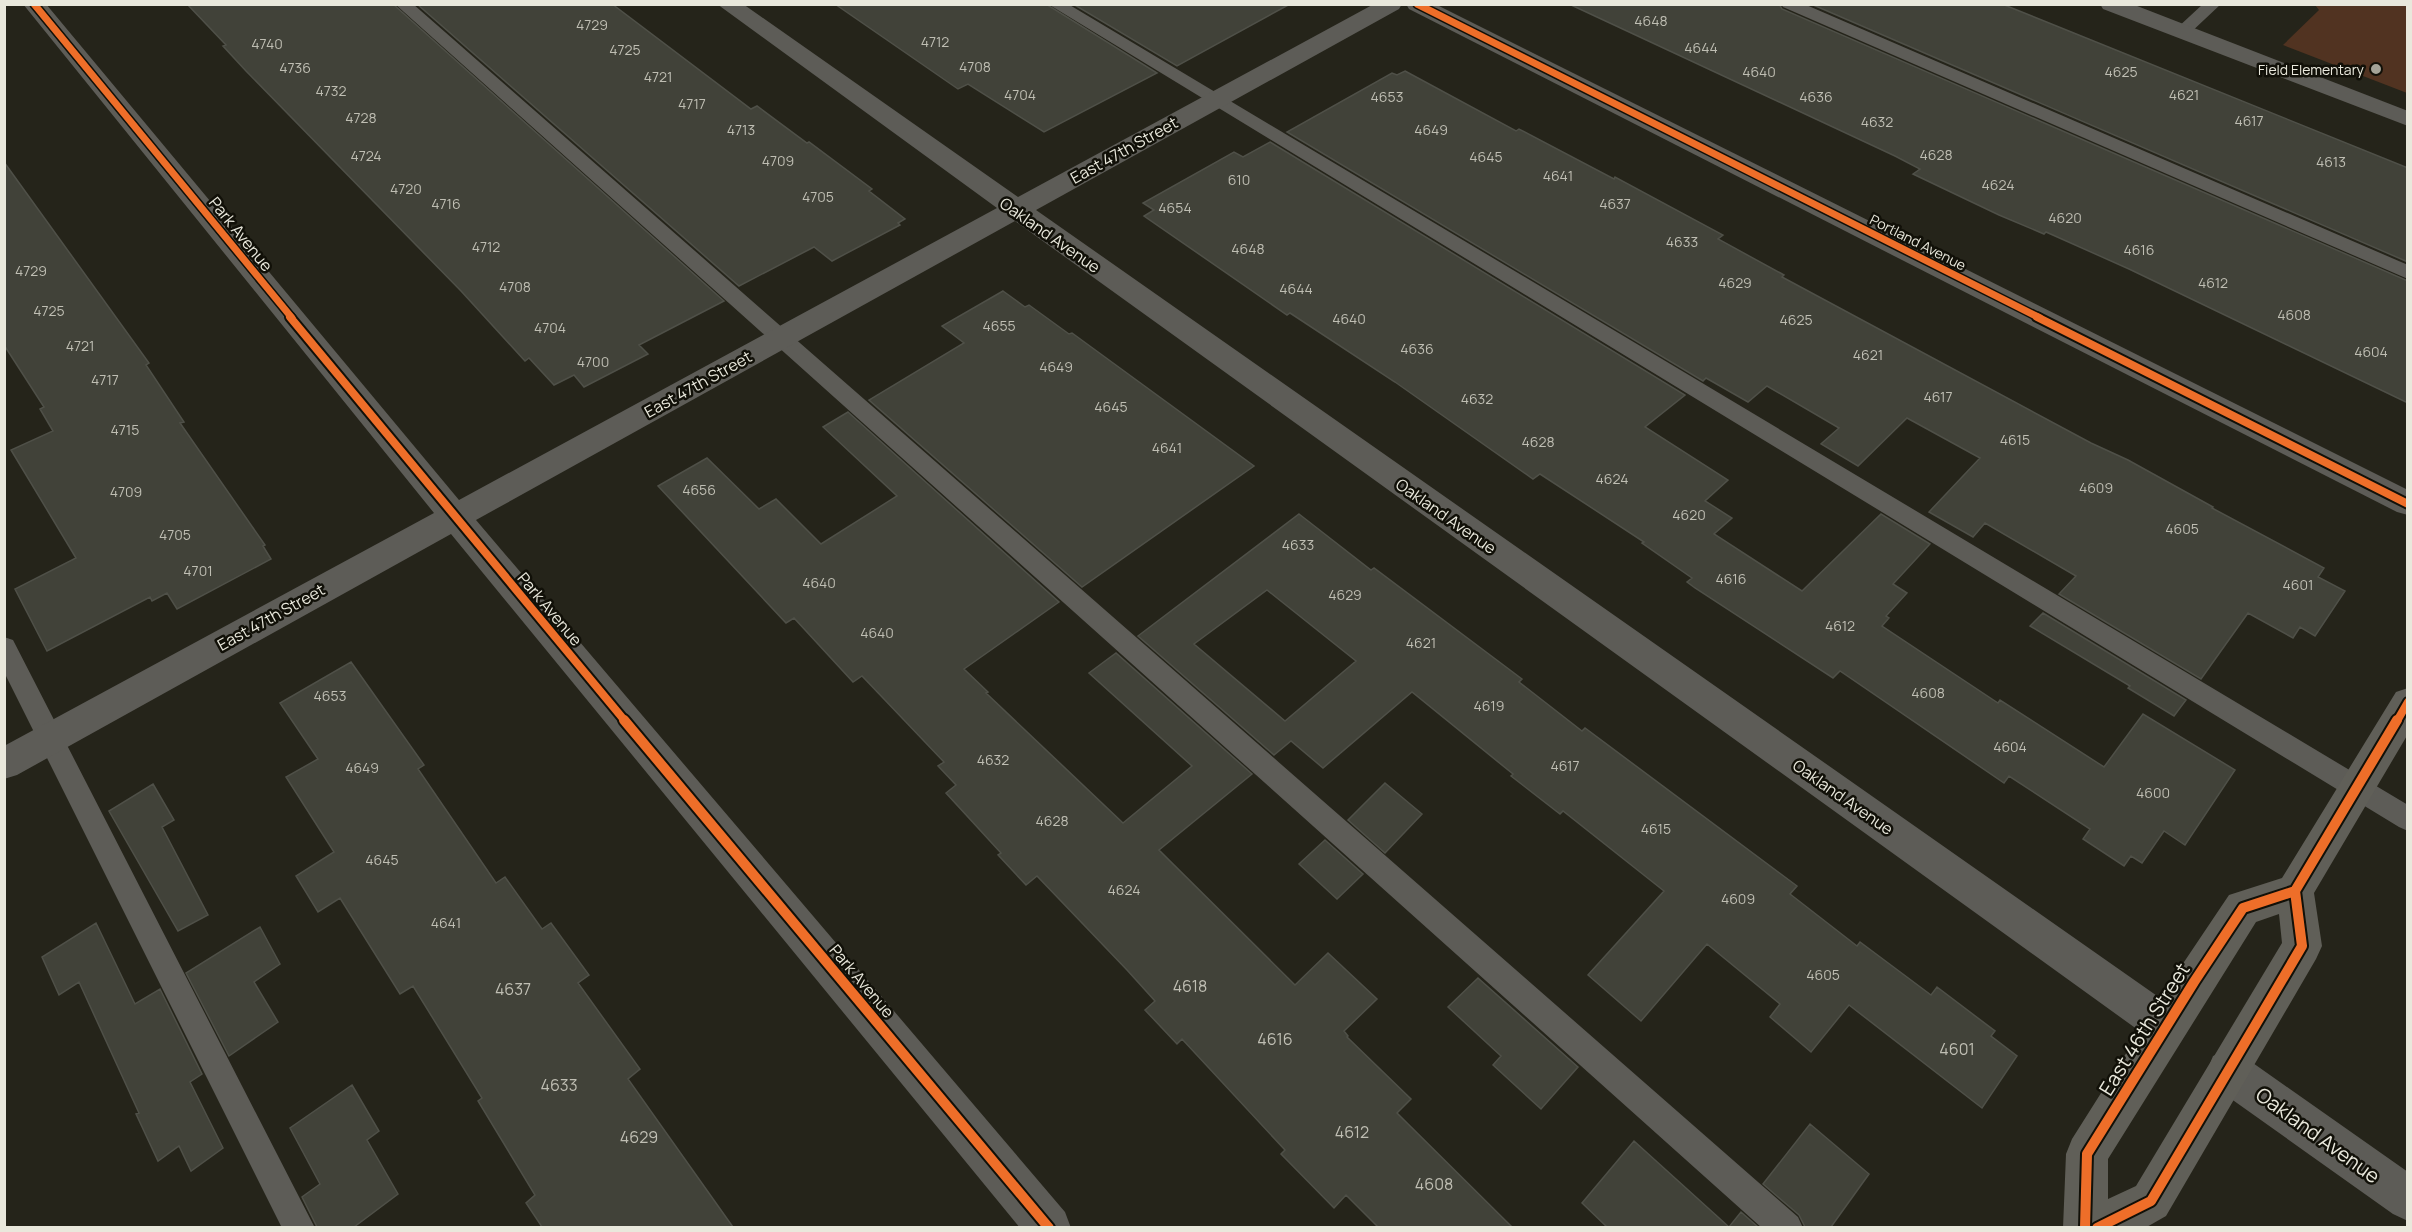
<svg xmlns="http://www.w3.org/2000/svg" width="2412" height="1232" font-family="Manrope,sans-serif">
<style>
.green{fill:#513321}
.building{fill:#414239;stroke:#4f5048;stroke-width:1.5;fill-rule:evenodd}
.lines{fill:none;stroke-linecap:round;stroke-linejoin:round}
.service{fill:#5d5c57;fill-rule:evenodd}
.minor{fill:#5d5c57;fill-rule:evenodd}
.tertiary{fill:#5d5c57;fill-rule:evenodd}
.secondary{fill:#605f58;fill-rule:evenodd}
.cycleway-far2-casing{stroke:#111008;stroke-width:10}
.cycleway-far1-casing{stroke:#111008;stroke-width:12}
.cycleway-casing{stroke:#111008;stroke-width:14}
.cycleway-far2{stroke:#ee6e29;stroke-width:7}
.cycleway-far1{stroke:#ee6e29;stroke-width:8}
.cycleway{stroke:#ee6e29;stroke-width:10}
.poi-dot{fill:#a4a398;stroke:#111008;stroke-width:2}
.labels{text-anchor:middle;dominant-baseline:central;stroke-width:5;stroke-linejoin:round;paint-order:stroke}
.number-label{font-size:14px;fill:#bfbeb3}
.far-poi-label{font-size:14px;fill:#e9e8dc;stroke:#111008;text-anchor:end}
.far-street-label{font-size:14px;fill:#e9e8dc;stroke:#111008}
.street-label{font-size:16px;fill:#e9e8dc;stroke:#111008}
.near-number-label{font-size:16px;fill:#bfbeb3}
.near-street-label{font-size:20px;fill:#e9e8dc;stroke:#111008}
</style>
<rect width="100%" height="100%" fill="#25241a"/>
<!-- green -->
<path class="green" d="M 2315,5 L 2407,5 L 2407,93 L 2283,45 L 2319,10 Z"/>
<!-- building -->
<path class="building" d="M 187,4 L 393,4 L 724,301 L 639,345 L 648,354 L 584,387 L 574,375 L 554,385 L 529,358 L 525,361 L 461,291 L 246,71 L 223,46 L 226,45 Z
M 417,4 L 612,4 L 751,109 L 757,106 L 807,143 L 809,142 L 872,189 L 869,191 L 905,219 L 898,223 L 900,225 L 832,261 L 814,247 L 739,286 Z
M 835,4 L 1046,4 L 1157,73 L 1044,132 L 968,84 L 958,89 Z
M 1073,4 L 1290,4 L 1177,66 Z
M 1569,4 L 1779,4 L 1782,9 L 2408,281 L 2408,403 L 2129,269 L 2046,232 L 2044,234 L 1999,215 L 1913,174 L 1920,169 L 1895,156 Z
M 1811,4 L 2002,4 L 2408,168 L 2408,262 Z
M 1405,71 L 1516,131 L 1519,129 L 1614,179 L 1615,177 L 1723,235 L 1718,239 L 1784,275 L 1782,277 L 2091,443 L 2128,460 L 2213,507 L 2212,508 L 2324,568 L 2318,577 L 2345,591 L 2315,636 L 2300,627 L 2293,638 L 2248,613 L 2201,679 L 2059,594 L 2076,576 L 1985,523 L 1973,537 L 1929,512 L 1980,458 L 1907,418 L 1858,466 L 1821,444 L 1839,428 L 1767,386 L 1748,402 L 1706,378 L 1703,381 L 1287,132 L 1392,73 L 1397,75 Z
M 1270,142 L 1685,395 L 1645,427 L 1728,480 L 1705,501 L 1732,518 L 1714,534 L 1802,591 L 1881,514 L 1930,544 L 1893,584 L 1907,593 L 1886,616 L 1889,618 L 1882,626 L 1998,703 L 2000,700 L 2104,767 L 2143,714 L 2235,770 L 2185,845 L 2164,831 L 2142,863 L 2131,856 L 2124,866 L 2083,839 L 2090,829 L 2009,776 L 2004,783 L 1840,671 L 1833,678 L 1695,588 L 1687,582 L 1692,578 L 1642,543 L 1644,542 L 1540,474 L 1533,479 L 1395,382 L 1290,313 L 1287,315 L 1144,216 L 1154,210 L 1143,203 L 1234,152 L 1243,157 Z
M 4,162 L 149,363 L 146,365 L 184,422 L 180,423 L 265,545 L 263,546 L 271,559 L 177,609 L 167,593 L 152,601 L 150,597 L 47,651 L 15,589 L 76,558 L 11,450 L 53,431 L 40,409 L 44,407 L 4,345 Z
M 1003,291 L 1025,307 L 1029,305 L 1069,334 L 1072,333 L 1254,466 L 1082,587 L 869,400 L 964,343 L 942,326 Z
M 848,412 L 1059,602 L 964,669 L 988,692 L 986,693 L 1123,823 L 1192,766 L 1089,673 L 1116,653 L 1252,774 L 1159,850 L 1295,985 L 1328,953 L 1377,999 L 1344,1031 L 1348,1036 L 1347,1037 L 1411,1099 L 1397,1113 L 1512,1227 L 1378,1227 L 1346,1195 L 1334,1208 L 1281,1154 L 1285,1150 L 1182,1039 L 1177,1044 L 1145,1010 L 1155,1001 L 1127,970 L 1037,876 L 1026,885 L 998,855 L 1001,853 L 946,793 L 956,785 L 938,766 L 944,762 L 862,676 L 853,682 L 794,618 L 786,623 L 658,486 L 707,458 L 759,509 L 776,499 L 821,544 L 897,496 L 823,427 Z
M 1299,514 L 1371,570 L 1374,568 L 1522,679 L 1519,682 L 1582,731 L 1585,728 L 1797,886 L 1790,894 L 1857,946 L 1860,942 L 1931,995 L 1937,987 L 1995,1031 L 1991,1036 L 2017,1056 L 1982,1108 L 1849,1005 L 1811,1052 L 1770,1017 L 1780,1004 L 1707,944 L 1641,1021 L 1588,975 L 1664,891 L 1563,811 L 1560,814 L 1511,776 L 1513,774 L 1412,692 L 1323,768 L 1291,741 L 1274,755 L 1138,636 ZM 1267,590 L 1356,661 L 1285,721 L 1194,644 Z
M 2043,613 L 2186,700 L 2174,716 L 2128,688 L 2130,686 L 2030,626 Z
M 351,662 L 424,765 L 418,769 L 496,883 L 505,877 L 542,929 L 551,923 L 589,975 L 578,983 L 640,1069 L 628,1079 L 733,1227 L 542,1227 L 526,1203 L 535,1195 L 478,1101 L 482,1098 L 413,986 L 400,994 L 340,898 L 318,912 L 296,876 L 334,852 L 286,777 L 318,759 L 280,703 Z
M 1385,783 L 1422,814 L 1385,853 L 1348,820 Z
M 153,784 L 174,820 L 162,827 L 208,915 L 178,931 L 109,811 Z
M 1325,840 L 1363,874 L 1337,899 L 1299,864 Z
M 96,923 L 135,1004 L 160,989 L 202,1074 L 190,1082 L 223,1148 L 191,1171 L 179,1146 L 158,1161 L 136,1114 L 139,1113 L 79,982 L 59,995 L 42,957 Z
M 260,927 L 280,964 L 254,982 L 278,1022 L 229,1056 L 186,973 Z
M 1478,978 L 1578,1067 L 1541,1109 L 1493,1065 L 1501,1056 L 1448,1007 Z
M 352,1085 L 379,1131 L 367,1140 L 398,1194 L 354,1227 L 317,1227 L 302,1197 L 320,1184 L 290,1128 Z
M 1810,1124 L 1869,1174 L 1831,1227 L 1805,1227 L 1799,1215 L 1763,1184 Z
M 1634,1141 L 1729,1227 L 1741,1212 L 1758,1227 L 1607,1227 L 1582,1203 Z"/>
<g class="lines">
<!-- service -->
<path class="service" d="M 395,4 L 413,4 L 1798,1217 L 1803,1228 L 1762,1228 Z
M 1048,4 L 1068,4 L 2408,805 L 2408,831 L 2399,827 Z
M 1781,4 L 1804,4 L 2408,265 L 2408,279 L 1783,7 Z
M 2203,4 L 2221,4 L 2188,35 L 2176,35 L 2174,32 L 2176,29 Z
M 4,637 L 13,640 L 315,1228 L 282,1228 L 4,672 Z"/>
<!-- minor -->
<path class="minor" d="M 23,4 L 46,4 L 459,500 L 997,208 L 717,4 L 743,4 L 1018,197 L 1374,4 L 1402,4 L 1399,9 L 1036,210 L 2180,1012 L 2186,1026 L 2180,1040 L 2166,1046 L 2152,1040 L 1015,221 L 476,520 L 1065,1212 L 1071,1228 L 1020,1228 L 451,534 L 17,775 L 4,779 L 4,746 L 434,513 Z
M 2100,4 L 2132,4 L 2408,111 L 2408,126 L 2103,9 Z
M 2228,1050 L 2243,1056 L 2408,1172 L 2408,1221 L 2393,1214 L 2213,1086 L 2207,1071 L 2213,1056 Z"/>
<!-- tertiary -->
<path class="tertiary" d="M 1406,4 L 1435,4 L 2408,490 L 2408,515 L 2397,512 L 1409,9 Z"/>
<!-- secondary -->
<path class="secondary" d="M 2408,688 L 2408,734 L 2314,893 L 2322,946 L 2316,959 L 2166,1216 L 2145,1228 L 2063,1228 L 2066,1154 L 2072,1139 L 2180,968 L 2229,895 L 2282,878 L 2396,692 ZM 2279,914 L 2282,943 L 2136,1186 L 2108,1199 L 2108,1159 L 2256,922 Z"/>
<!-- cycleway-far2 casing -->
<g class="cycleway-far2-casing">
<path id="cycleway-far2" d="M 34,4 L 292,318
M 1417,4 L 2040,318"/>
</g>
<!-- cycleway-far1 casing -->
<g class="cycleway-far1-casing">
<path id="cycleway-far1" d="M 290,317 L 625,721
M 2037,317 L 2408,504
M 2397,721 L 2408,702"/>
</g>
<!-- cycleway casing -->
<g class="cycleway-casing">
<path id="cycleway" d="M 624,720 L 1049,1228
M 2085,1228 L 2087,1154 L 2194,982 L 2243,908 L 2295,891
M 2097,1228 L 2151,1201 L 2256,1024 L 2302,946 L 2295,891 L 2397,720"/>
</g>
<!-- cycleway-far2 -->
<use href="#cycleway-far2" class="cycleway-far2"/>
<!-- cycleway-far1 -->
<use href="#cycleway-far1" class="cycleway-far1"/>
<!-- cycleway -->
<use href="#cycleway" class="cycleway"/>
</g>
<!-- markers -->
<circle class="poi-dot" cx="2376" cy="69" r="6"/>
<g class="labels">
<!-- number labels -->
<g class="number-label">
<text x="1651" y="20">4648</text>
<text x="592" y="24">4729</text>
<text x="935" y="41">4712</text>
<text x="267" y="43">4740</text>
<text x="1701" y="47">4644</text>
<text x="625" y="49">4725</text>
<text x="975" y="66">4708</text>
<text x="295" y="67">4736</text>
<text x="1759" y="71">4640</text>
<text x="2121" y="71">4625</text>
<text x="658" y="76">4721</text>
<text x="331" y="90">4732</text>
<text x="1020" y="94">4704</text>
<text x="2184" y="94">4621</text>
<text x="1387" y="96">4653</text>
<text x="1816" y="96">4636</text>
<text x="692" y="103">4717</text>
<text x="361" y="117">4728</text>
<text x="2249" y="120">4617</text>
<text x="1877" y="121">4632</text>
<text x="741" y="129">4713</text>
<text x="1431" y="129">4649</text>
<text x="1936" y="154">4628</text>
<text x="366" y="155">4724</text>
<text x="1486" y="156">4645</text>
<text x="778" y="160">4709</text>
<text x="2331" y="161">4613</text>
<text x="1558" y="175">4641</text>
<text x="1239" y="179">610</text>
<text x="1998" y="184">4624</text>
<text x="406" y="188">4720</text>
<text x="818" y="196">4705</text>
<text x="446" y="203">4716</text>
<text x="1615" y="203">4637</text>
<text x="1175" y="207">4654</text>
<text x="2065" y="217">4620</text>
<text x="1682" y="241">4633</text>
<text x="486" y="246">4712</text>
<text x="1248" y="248">4648</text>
<text x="2139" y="249">4616</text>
<text x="31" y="270">4729</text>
<text x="1735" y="282">4629</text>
<text x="2213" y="282">4612</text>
<text x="515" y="286">4708</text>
<text x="1296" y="288">4644</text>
<text x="49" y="310">4725</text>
<text x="2294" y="314">4608</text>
<text x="1349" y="318">4640</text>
<text x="1796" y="319">4625</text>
<text x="999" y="325">4655</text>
<text x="550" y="327">4704</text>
<text x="80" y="345">4721</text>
<text x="1417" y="348">4636</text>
<text x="2371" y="351">4604</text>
<text x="1868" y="354">4621</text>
<text x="593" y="361">4700</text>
<text x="1056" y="366">4649</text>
<text x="105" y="379">4717</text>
<text x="1938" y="396">4617</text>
<text x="1477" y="398">4632</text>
<text x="1111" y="406">4645</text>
<text x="125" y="429">4715</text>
<text x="2015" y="439">4615</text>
<text x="1538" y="441">4628</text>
<text x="1167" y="447">4641</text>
<text x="1612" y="478">4624</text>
<text x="2096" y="487">4609</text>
<text x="699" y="489">4656</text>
<text x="126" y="491">4709</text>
<text x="1689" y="514">4620</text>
<text x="2182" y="528">4605</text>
<text x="175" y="534">4705</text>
<text x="1298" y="544">4633</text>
<text x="198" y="570">4701</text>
<text x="1731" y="578">4616</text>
<text x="819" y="582">4640</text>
<text x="2298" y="584">4601</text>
<text x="1345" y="594">4629</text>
<text x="1840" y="625">4612</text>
<text x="877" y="632">4640</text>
<text x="1421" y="642">4621</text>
<text x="1928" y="692">4608</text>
<text x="330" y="695">4653</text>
<text x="1489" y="705">4619</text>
<text x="2010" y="746">4604</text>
<text x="993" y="759">4632</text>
<text x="1565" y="765">4617</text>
<text x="362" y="767">4649</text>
<text x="2153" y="792">4600</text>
<text x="1052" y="820">4628</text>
<text x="1656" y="828">4615</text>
<text x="382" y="859">4645</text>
<text x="1124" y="889">4624</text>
<text x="1738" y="898">4609</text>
<text x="446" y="922">4641</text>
<text x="1823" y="974">4605</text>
</g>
<!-- far-poi labels -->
<g class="far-poi-label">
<text x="2364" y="69">Field Elementary</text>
</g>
<!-- far-street labels -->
<g class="far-street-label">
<text transform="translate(1918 242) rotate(27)">Portland Avenue</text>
</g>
<!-- street labels -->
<g class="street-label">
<text transform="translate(1124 150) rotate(-29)">East 47th Street</text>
<text transform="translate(241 234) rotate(51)">Park Avenue</text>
<text transform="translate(1050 235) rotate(35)">Oakland Avenue</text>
<text transform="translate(698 384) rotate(-29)">East 47th Street</text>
<text transform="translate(1446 516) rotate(35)">Oakland Avenue</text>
<text transform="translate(550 609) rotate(50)">Park Avenue</text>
<text transform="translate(271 617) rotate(-29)">East 47th Street</text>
<text transform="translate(1843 797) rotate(35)">Oakland Avenue</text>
<text transform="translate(862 981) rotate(50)">Park Avenue</text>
</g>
<!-- near-number labels -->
<g class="near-number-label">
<text x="1190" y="986">4618</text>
<text x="513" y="989">4637</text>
<text x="1275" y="1039">4616</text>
<text x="1957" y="1049">4601</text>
<text x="559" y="1085">4633</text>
<text x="1352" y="1132">4612</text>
<text x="639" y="1137">4629</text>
<text x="1434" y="1184">4608</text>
</g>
<!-- near-street labels -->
<g class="near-street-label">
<text transform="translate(2144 1029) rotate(-58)">East 46th Street</text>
<text transform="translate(2318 1135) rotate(36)">Oakland Avenue</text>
</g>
</g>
<!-- border -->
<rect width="2412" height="1232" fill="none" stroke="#e9e8dc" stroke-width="12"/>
</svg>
